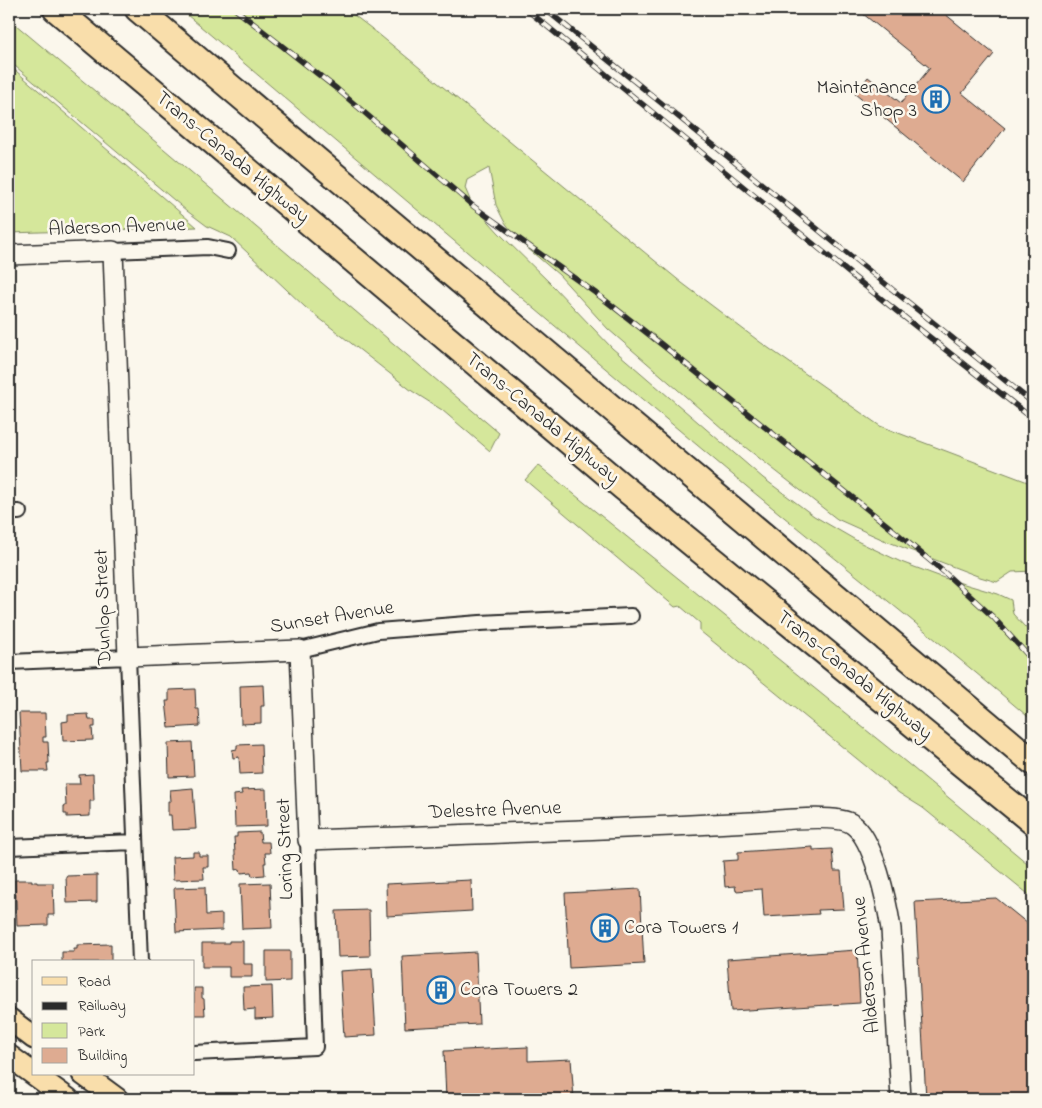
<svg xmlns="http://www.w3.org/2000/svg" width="1042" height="1108" font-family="'Indie Flower',sans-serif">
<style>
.green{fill:#d5e79b;stroke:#808963}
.building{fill:#deab91;stroke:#2b2b2b}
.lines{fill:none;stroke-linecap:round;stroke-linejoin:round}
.street-casing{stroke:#2b2b2b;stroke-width:18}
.secondary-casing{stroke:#2b2b2b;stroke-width:22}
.primary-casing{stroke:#2b2b2b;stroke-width:25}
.highway-casing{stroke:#2b2b2b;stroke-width:29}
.street{stroke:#fbf7ec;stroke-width:14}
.secondary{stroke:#fbf7ec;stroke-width:19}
.primary{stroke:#f9deab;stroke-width:21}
.highway{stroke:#f9deab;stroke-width:25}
.rail-casing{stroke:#2b2b2b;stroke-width:5.5}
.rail{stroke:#fbf7ec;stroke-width:4;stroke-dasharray:11;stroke-linecap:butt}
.labels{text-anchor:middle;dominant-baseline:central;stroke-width:5;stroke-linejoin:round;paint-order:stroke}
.poi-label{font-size:20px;fill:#2b2b2b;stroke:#fbf7ec;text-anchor:start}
.street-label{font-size:20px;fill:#2b2b2b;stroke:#fbf7ec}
</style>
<rect width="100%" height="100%" fill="#fbf7ec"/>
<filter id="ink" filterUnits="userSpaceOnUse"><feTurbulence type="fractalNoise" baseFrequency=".02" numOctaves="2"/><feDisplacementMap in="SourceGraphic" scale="10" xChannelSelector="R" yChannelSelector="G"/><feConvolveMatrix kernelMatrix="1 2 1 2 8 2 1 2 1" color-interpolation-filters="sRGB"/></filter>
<g filter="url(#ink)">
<!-- green -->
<path class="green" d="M 180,9 L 346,9 L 376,32 L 682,283 L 760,342 L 880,426 L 1033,484 L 1033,571 L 1012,572 L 997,582 L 980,577 L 886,541 L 837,519 L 731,436 L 608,329 L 559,275 L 519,241 L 504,221 L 496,205 L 489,168 L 467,180 L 465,188 L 471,202 L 499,233 L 552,285 L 612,348 L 763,478 L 814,516 L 859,542 L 901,562 L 944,578 L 998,594 L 1011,600 L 1013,614 L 1025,627 L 1033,635 L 1033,721 C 941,642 846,568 752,491 C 560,331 370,170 180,9 Z
M 9,19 L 151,138 L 499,433 L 490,451 L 442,410 L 412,391 L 305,307 L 231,237 L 207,226 L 187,211 L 9,61 Z
M 9,65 L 197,227 L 9,233 Z
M 538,465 L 907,763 L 1033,868 L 1033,898 L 923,808 L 899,793 L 700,631 L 700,623 L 680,606 L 675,607 L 525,480 Z"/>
<!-- building -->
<path class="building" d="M 857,9 L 939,9 L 994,54 L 962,93 L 1005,128 L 963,182 L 855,94 L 868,77 L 901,103 L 930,68 Z
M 263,685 L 264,706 L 261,706 L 261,723 L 241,724 L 240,686 Z
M 195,689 L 196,709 L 199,709 L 200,726 L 169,728 L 166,701 L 169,701 L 169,690 Z
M 9,713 L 10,743 L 12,743 L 13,764 L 11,764 L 12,772 L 9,772 Z
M 19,713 L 45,713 L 46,737 L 43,737 L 43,742 L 48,742 L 49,763 L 47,763 L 48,771 L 22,771 Z
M 88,714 L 89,720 L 95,720 L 95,727 L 92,727 L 93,740 L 63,741 L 62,722 L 68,721 L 68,715 Z
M 192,742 L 194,776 L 169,777 L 168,743 Z
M 261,744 L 262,773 L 240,774 L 239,757 L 233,758 L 232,750 L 237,749 L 237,745 Z
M 93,774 L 94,801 L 90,801 L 90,816 L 67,817 L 67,814 L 64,814 L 64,806 L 66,806 L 65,784 L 80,784 L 79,775 Z
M 193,788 L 196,829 L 172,830 L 171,815 L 168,815 L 168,801 L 171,801 L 170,790 Z
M 266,789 L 267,826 L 235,827 L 234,795 L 242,794 L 241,790 Z
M 260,832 L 261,842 L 269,842 L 270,853 L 265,853 L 266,863 L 264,863 L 265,875 L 252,876 L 251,872 L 241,873 L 240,869 L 236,870 L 234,837 L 237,837 L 237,833 Z
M 813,847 L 813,850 L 832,849 L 834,871 L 841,871 L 844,909 L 818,910 L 819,914 L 764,917 L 762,889 L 736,891 L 735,886 L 725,887 L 723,861 L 738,860 L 738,852 Z
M 193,852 L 199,852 L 199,856 L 208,856 L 208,867 L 203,867 L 204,879 L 173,880 L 172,857 L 193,856 Z
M 97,875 L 97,902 L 67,903 L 66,876 Z
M 15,880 L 32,880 L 32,882 L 37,882 L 37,883 L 53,883 L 54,915 L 48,915 L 48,925 L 17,926 Z
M 471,880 L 472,911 L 387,916 L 386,884 Z
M 270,883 L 272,928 L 242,929 L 240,884 Z
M 205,887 L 206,915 L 222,914 L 222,930 L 176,932 L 174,888 Z
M 640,889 L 644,964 L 569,968 L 565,893 Z
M 996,898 L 1033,928 L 1033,1099 L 926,1099 L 915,902 Z
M 369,910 L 370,956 L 338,957 L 336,911 Z
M 229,941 L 243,941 L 243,964 L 252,964 L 252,977 L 229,977 L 229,967 L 202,967 L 202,943 L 229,943 Z
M 111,944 L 111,962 L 62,962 L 62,952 L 74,952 L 74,949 L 77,949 L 77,945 Z
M 857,950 L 860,1003 L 731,1011 L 727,959 Z
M 266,951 L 290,951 L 290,981 L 266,982 Z
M 476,952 L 479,1024 L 405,1028 L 402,956 Z
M 372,969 L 376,1035 L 344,1037 L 340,971 Z
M 272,986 L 273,1018 L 255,1019 L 255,1009 L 244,1010 L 243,987 Z
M 194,988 L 202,988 L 202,998 L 204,999 L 205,1015 L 194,1015 Z
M 528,1047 L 528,1061 L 571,1059 L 574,1099 L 446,1099 L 444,1051 Z"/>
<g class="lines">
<!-- street casing -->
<g class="street-casing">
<path id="street" d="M 113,251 L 208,247 L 228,251
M 9,512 L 19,512
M 300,650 L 378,631 L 480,623 L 631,616
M 9,662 L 128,657 L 140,962
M 9,847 L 135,842
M 194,1053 L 315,1047 L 308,840"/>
</g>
<!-- secondary casing -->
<g class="secondary-casing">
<path id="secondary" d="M 9,255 L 113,251 L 128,657 L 300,650 L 308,840 C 456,835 603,830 751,822 C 772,821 837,813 852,824 C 874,838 887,903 891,929 L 901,1099"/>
</g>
<!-- primary casing -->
<g class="primary-casing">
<path id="primary" d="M 9,1019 L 34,1038
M 9,1056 L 68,1099
M 83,1074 L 117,1099"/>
</g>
<!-- highway casing -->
<g class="highway-casing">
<path id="highway" d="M 56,9 L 623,487 L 1033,822
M 138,9 L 339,179 L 1033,762"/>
</g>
<!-- street -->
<use href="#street" class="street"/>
<!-- secondary -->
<use href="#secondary" class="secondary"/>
<!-- primary -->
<use href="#primary" class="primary"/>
<!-- highway -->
<use href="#highway" class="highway"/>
<!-- rail casing -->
<g class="rail-casing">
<path id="rail" d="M 235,9 L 337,89 L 473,206 L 601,297 L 661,344 L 887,525 L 945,573 L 993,617 L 1033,661
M 526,9 L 860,282 L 1033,419
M 545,9 L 1033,403"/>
</g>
<!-- rail -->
<use href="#rail" class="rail"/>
</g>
</g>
<!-- icons -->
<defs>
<g id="building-ring" transform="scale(1.4375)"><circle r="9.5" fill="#fbf7ec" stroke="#1f6fb2" stroke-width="1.5"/><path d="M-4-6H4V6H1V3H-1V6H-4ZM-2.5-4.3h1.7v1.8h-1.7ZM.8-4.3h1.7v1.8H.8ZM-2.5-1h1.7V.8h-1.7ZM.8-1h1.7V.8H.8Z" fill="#1f6fb2"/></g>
</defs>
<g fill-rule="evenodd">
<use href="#building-ring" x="936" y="99"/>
<use href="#building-ring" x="605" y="928"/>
<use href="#building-ring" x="441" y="990"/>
</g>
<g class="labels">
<!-- poi labels -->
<g class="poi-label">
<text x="917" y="88" text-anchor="end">Maintenance<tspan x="917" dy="23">Shop 3</tspan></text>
<text x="624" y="928">Cora Towers 1</text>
<text x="460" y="990">Cora Towers 2</text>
</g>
<!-- street labels -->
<g class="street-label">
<text transform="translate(232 158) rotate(40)">Trans-Canada Highway</text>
<text transform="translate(117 228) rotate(-2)">Alderson Avenue</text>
<text transform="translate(542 419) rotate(40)">Trans-Canada Highway</text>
<text transform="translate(104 607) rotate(-92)">Dunlop Street</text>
<text transform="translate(332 618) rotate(-9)">Sunset Avenue</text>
<text transform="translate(854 676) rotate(39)">Trans-Canada Highway</text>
<text transform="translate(495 811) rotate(-2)">Delestre Avenue</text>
<text transform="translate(286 849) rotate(-92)">Loring Street</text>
<text transform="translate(867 965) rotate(-96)">Alderson Avenue</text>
</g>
</g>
<!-- margin -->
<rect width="1042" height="1108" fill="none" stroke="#fbf7ec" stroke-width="30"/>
<rect x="15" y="15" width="1012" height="1078" fill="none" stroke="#2b2b2b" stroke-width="2" filter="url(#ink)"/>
<!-- legend -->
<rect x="32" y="960" width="162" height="115" fill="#fbf7ec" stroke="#a8a59f"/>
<rect x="42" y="977" width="25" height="8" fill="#f9deab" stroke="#a8a59f"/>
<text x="78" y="986" font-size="15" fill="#2b2b2b">Road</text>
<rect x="42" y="1002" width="25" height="8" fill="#2b2b2b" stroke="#a8a59f"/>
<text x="78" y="1010" font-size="15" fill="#2b2b2b">Railway</text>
<rect x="42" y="1023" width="25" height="15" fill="#d5e79b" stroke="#a8a59f"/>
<text x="78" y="1036" font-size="15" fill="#2b2b2b">Park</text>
<rect x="42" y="1048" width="25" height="15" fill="#deab91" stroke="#a8a59f"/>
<text x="78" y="1060" font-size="15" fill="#2b2b2b">Building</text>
</svg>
